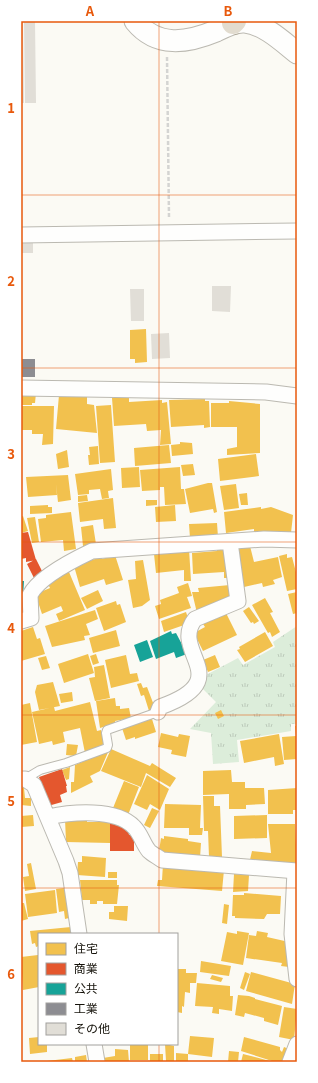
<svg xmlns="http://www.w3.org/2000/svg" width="318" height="1083" font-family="Georgia,'Noto Sans JP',serif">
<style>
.park{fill:url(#park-tufts)}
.homes{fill:#f2c14e}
.shops{fill:#e4572e}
.public{fill:#17a398}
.industry{fill:#8d8d92}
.building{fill:#e1ded7}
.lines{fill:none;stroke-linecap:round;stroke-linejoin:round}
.service-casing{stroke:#bbb9b1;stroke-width:10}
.minor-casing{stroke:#bbb9b1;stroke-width:17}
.secondary-casing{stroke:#bbb9b1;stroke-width:23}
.trunk-casing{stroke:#aaa28f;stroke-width:24}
.path{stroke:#d4d4d2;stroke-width:2.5;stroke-dasharray:4 2;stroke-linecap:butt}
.service{stroke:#fefefd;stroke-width:8}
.minor{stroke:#fefefd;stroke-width:15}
.secondary{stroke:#fefefd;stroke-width:21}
.trunk{stroke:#e2dccf;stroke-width:22}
.grid{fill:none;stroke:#e8590c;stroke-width:1;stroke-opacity:0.55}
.neatline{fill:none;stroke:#e8590c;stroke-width:1.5}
.grid-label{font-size:13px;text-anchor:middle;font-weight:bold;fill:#e8590c}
</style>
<defs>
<pattern id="park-tufts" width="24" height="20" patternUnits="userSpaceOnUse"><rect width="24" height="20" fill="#dcedda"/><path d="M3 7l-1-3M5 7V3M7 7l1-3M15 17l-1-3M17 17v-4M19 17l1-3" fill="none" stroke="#bccaba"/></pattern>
</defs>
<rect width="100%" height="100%" fill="#fbfaf4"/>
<!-- park -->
<path class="park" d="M 297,626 L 297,724 L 291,724 L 291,731 L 237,740 L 239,762 L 213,764 L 211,733 L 190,729 L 216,702 L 201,687 L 206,675 L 238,658 L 243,665 L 275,647 L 273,642 Z"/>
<!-- homes -->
<path class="homes" d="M 146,329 L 147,362 L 135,363 L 135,359 L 130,359 L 130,330 Z
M 21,393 L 36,393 L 35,403 L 32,403 L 32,405 L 21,405 Z
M 59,395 L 87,397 L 87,404 L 94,405 L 97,433 L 56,429 Z
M 129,397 L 129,402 L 162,400 L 162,403 L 167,402 L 171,444 L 160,445 L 161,430 L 147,431 L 146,424 L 114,426 L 112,398 Z
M 205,399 L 205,401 L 209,401 L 210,427 L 204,428 L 204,425 L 171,427 L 169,400 Z
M 229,401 L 260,404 L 260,453 L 227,455 L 227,449 L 237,447 L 237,427 L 211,427 L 211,403 L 229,403 Z
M 111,405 L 115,462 L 100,463 L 96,406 Z
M 22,406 L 54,406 L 53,444 L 42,445 L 43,434 L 32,434 L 32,430 L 22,430 Z
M 180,442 L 192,443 L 193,454 L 172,456 L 171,445 L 180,444 Z
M 169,445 L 171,463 L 135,466 L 134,448 Z
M 98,446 L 99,464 L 89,465 L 88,455 L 90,455 L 89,447 Z
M 67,450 L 69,467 L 58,469 L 56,454 Z
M 256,454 L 259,476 L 220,481 L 218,459 Z
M 193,464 L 195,475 L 183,476 L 181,465 Z
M 139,467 L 140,487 L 122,488 L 121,468 Z
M 180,467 L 181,489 L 184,489 L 186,504 L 165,505 L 164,487 L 160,487 L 160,490 L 142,491 L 140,470 Z
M 111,469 L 113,490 L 108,491 L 109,498 L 102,499 L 100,489 L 89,490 L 89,494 L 78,495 L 75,474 Z
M 68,475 L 71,500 L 58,502 L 56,484 L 57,495 L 28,497 L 26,477 Z
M 208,483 L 212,483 L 217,512 L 214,513 L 213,509 L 190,513 L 185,489 Z
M 236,484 L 239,508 L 224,510 L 220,486 Z
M 247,493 L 248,505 L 241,505 L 239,494 Z
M 87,495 L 88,501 L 78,502 L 78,496 Z
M 113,498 L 116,528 L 104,529 L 103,519 L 80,522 L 78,503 Z
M 146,500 L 157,500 L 157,505 L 146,506 Z
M 48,505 L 48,507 L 52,507 L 52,513 L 30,514 L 30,506 Z
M 175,505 L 176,521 L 156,522 L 155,507 Z
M 261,507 L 261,509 L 271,507 L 293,515 L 291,533 L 254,532 L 254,529 L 226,533 L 224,512 Z
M 71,512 L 76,549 L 64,551 L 63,540 L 41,542 L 38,519 L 46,518 L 46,515 Z
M 23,516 L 28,531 L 21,533 L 21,517 Z
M 35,517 L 39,542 L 32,543 L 27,518 Z
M 217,523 L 218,537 L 190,538 L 189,524 Z
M 93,525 L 96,544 L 83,546 L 81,527 Z
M 250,546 L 254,562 L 278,557 L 282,577 L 273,580 L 275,584 L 263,587 L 262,583 L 244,587 L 234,550 Z
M 189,549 L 191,581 L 184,581 L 184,570 L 156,573 L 154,554 Z
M 217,549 L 226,549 L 229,578 L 224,578 L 224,572 L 193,574 L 192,553 L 217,551 Z
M 287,554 L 287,558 L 292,557 L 297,576 L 297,589 L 287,591 L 279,556 Z
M 115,555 L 123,580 L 106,585 L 104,579 L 80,587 L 74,566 L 101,557 L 102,559 Z
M 143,560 L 150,600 L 142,606 L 133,608 L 128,580 L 136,579 L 135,561 Z
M 69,572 L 85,610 L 59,621 L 56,614 L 63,611 L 61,606 L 42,614 L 36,596 L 38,593 L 50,588 L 48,584 L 54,578 Z
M 188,583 L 192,596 L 187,597 L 191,608 L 159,619 L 155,606 L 161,604 L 160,600 L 179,593 L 177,587 Z
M 230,585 L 232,599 L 197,613 L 192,592 L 199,592 L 198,588 Z
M 98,590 L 103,601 L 87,609 L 81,598 Z
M 297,592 L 297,613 L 293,614 L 288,594 Z
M 265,598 L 273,612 L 270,613 L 280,632 L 272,637 L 270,632 L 268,633 L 252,605 Z
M 116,601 L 117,605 L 120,604 L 126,622 L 104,631 L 96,608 Z
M 249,607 L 259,621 L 254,624 L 253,622 L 251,623 L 243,611 Z
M 95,610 L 98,619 L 86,624 L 90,635 L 84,636 L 85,640 L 52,647 L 45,626 Z
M 186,612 L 188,618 L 185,619 L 187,624 L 164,632 L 161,621 Z
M 226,613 L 237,635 L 203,651 L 194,633 L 205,627 L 203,624 Z
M 33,627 L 37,639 L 40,638 L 45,654 L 21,661 L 21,631 Z
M 116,630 L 120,646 L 93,653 L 89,638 Z
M 265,632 L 273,646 L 245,662 L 237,650 L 240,649 L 239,647 Z
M 88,654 L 94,673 L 64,683 L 58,664 Z
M 96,654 L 99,663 L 93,665 L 90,656 Z
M 126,655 L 130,674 L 137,673 L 139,681 L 111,688 L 105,660 Z
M 215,655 L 220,667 L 208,672 L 203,660 Z
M 46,656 L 50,668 L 42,670 L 38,658 Z
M 104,665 L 110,698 L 95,701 L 89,678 L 95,677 L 94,667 Z
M 53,682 L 60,706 L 39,710 L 35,692 L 37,685 Z
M 141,683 L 143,688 L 147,687 L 155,708 L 149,711 L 144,695 L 141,696 L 137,684 Z
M 72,692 L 73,701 L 61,703 L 59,694 Z
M 115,698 L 116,706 L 120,706 L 120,709 L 129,708 L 131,718 L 115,721 L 115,723 L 100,728 L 96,701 Z
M 90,702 L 97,731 L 101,730 L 104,744 L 85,753 L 80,728 L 63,732 L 65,742 L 53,745 L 52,741 L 39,744 L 32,712 L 54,707 L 55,711 Z
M 30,703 L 37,742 L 21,745 L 21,705 Z
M 221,710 L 224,716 L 218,719 L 215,713 Z
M 152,719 L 156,732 L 135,739 L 135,737 L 126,740 L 122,728 Z
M 295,726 L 297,726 L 297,759 L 284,760 L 282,737 L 296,736 Z
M 161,733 L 178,737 L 179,734 L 190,736 L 186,757 L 171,754 L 172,750 L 158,747 Z
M 279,734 L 284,764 L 275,766 L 274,757 L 244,763 L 240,741 Z
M 67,744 L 78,745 L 76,756 L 66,755 Z
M 111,749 L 150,766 L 152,763 L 176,778 L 170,787 L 146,773 L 141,787 L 101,771 Z
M 109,750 L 100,771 L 90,776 L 93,782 L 71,793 L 71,782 L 74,782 L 75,765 Z
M 70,767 L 69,779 L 66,780 L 62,770 Z
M 231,770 L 232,782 L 245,782 L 245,788 L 264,788 L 265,804 L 246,805 L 246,809 L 229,809 L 229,794 L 203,795 L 203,771 Z
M 147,775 L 169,789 L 160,810 L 150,804 L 147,810 L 134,804 Z
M 124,781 L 139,787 L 128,815 L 113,808 Z
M 21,788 L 24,788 L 25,798 L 31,798 L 31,806 L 21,805 Z
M 297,788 L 297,810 L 293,810 L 293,814 L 268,814 L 268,790 Z
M 203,796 L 214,796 L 214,806 L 220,806 L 222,857 L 209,857 L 208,831 L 204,831 Z
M 165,804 L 201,805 L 200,828 L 203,828 L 202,835 L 189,835 L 189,828 L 164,828 Z
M 152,808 L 159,811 L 150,828 L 144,825 Z
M 33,815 L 34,826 L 21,827 L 21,816 Z
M 267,815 L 267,838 L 234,839 L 234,816 Z
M 65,819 L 87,819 L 87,822 L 110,822 L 110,843 L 66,842 Z
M 268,824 L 295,824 L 297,866 L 249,864 L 252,851 L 271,853 Z
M 164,836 L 188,839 L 188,841 L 201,843 L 200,858 L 163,854 L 163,851 L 159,851 L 161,838 L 164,839 Z
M 82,856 L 106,858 L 105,877 L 77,875 L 78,862 L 82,862 Z
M 31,863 L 36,889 L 25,891 L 23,877 L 29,876 L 27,864 Z
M 163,864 L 224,870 L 222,891 L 157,886 L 158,880 L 162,880 Z
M 108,872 L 117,872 L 117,878 L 108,878 Z
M 234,874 L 249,875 L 248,891 L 233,892 Z
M 80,880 L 117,880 L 117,885 L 119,885 L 117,904 L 103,904 L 103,901 L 97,901 L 97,904 L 90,904 L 90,900 L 82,900 Z
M 65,888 L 69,918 L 65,919 L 64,911 L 59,912 L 56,889 Z
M 55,890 L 57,913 L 28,917 L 25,894 Z
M 244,893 L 281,896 L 280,914 L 267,914 L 264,919 L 235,918 L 235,916 L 232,916 L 233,895 L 244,895 Z
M 21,903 L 24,903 L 28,919 L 21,921 Z
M 224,904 L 229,905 L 227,924 L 222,923 Z
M 114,906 L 128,906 L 127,921 L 109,919 L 109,912 L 114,912 Z
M 71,927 L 71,934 L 39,934 L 39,946 L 36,947 L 35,943 L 32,944 L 30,931 Z
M 237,931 L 249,933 L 243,965 L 221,961 L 227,932 L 237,934 Z
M 257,931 L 268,933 L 267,937 L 289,942 L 289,967 L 281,966 L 282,963 L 246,958 L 249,935 L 256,936 Z
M 38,955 L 39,987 L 23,990 L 21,957 Z
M 201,961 L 231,966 L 229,976 L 200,972 Z
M 177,969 L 186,969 L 186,973 L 197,973 L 196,983 L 190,983 L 190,993 L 185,992 L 184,1007 L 182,1006 L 182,1013 L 177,1012 Z
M 245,972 L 250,974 L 244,990 L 240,988 Z
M 251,972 L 295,984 L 292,1004 L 246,991 Z
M 212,975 L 223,978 L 221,982 L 210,979 Z
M 197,983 L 230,986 L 230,996 L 233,996 L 232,1011 L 219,1009 L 219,1014 L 212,1013 L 213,1007 L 195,1006 Z
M 238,995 L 249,996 L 255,998 L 255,999 L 282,1006 L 278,1025 L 264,1021 L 264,1018 L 245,1013 L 244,1017 L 235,1015 Z
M 284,1007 L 297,1009 L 294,1040 L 279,1037 Z
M 190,1036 L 214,1038 L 212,1057 L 188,1054 L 188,1061 L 176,1061 L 176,1053 L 188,1054 Z
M 39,1037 L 39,1044 L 47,1044 L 47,1052 L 30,1054 L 29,1038 Z
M 244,1037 L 280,1047 L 280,1050 L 282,1052 L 284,1047 L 291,1050 L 285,1062 L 275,1062 L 241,1051 Z
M 130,1044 L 148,1044 L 148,1060 L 130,1060 Z
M 165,1044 L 174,1046 L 174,1061 L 166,1061 Z
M 115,1049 L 128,1050 L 129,1062 L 103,1062 L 103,1058 L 115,1056 Z
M 229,1051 L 239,1052 L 238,1062 L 228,1062 Z
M 150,1054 L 163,1054 L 163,1062 L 150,1062 Z
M 243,1054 L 270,1061 L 270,1062 L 241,1062 Z
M 86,1055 L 87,1062 L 75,1062 L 75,1057 Z
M 72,1058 L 73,1062 L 47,1062 L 47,1061 Z"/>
<!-- shops -->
<path class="shops" d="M 28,532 L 36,560 L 26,562 L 26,558 L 21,559 L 21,533 Z
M 36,559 L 43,573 L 34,578 L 27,564 Z
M 62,769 L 67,786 L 66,786 L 67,792 L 60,795 L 62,802 L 48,806 L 39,777 Z
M 110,822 L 128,828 L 129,835 L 134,835 L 134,851 L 110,851 Z"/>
<!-- public -->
<path class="public" d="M 21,581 L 24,581 L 23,598 L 21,598 Z
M 171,631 L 172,634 L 176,633 L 187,654 L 176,658 L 174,652 L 156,659 L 150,641 Z
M 147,640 L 153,657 L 140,662 L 134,645 Z"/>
<!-- industry -->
<path class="industry" d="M 21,359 L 35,359 L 35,377 L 21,377 Z"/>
<!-- building -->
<path class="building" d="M 21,21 L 23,21 L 24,103 L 21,103 Z
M 24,21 L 35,21 L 36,103 L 25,103 Z
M 33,241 L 33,253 L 21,253 L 21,242 Z
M 212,286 L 231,286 L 230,312 L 212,311 Z
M 130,289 L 144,289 L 144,321 L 131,321 Z
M 169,333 L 170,358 L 152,359 L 151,334 Z"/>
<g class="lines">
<!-- service casing -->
<g class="service-casing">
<path id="service" d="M 25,779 L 40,770 L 66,763 L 107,748 L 108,745 L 106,733 L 107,730 L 158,712"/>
</g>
<!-- minor casing -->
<g class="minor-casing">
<path id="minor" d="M 21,235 L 297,231
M 21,388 L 266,392 L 297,396
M 21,621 L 31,618 L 30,595 C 39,577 73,560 92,551 L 264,539 L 297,540
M 158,712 L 160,707 C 239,679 169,652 195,619 L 238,601 L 230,542
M 21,779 L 25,779 L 34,785 L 66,861 L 70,873 L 79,934
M 48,817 C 72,812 116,808 134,827 C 141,834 143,844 149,851 C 152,854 158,857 162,860 L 297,871
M 295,871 L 292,934 L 297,979
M 94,1044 L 97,1062
M 290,1062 L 297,1044"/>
</g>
<!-- secondary casing -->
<g class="secondary-casing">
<path id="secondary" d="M 135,21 C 157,48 187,43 216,31 C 224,27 235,21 245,22 C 264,24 282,41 297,53"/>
</g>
<!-- trunk casing -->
<g class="trunk-casing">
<path id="trunk" d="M 233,23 L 235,21"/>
</g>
<!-- path -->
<path class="path" d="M 167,57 L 169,218"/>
<!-- service -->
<use href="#service" class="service"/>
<!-- minor -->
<use href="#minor" class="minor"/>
<!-- secondary -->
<use href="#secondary" class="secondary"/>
<!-- trunk -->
<use href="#trunk" class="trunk"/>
</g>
<!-- grid -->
<path class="grid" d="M 159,21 L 159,934M 21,195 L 297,195M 21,368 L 297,368M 21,542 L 297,542M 21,715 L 297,715M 21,888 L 297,888M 159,1044 L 159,1062"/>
<!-- border -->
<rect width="318" height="1083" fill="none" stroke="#ffffff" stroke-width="44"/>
<!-- legend -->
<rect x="38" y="933" width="140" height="112" fill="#ffffff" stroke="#a1a09d"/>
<rect x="46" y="943" width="20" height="12" fill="#f2c14e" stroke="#a1a09d"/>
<text x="74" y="953" font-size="12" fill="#15120a">住宅</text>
<rect x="46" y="963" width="20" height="12" fill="#e4572e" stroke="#a1a09d"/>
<text x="74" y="973" font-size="12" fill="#15120a">商業</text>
<rect x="46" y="983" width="20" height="12" fill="#17a398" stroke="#a1a09d"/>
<text x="74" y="993" font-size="12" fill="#15120a">公共</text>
<rect x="46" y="1003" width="20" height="12" fill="#8d8d92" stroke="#a1a09d"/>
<text x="74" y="1013" font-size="12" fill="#15120a">工業</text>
<rect x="46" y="1023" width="20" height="12" fill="#e1ded7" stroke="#a1a09d"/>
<text x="74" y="1033" font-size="12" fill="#15120a">その他</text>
<rect x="22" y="22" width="274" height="1039" class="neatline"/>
<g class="grid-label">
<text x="90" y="16">A</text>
<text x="228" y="16">B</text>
<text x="11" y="113">1</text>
<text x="11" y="286">2</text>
<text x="11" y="459">3</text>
<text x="11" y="633">4</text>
<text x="11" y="806">5</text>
<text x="11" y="979">6</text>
</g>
</svg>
